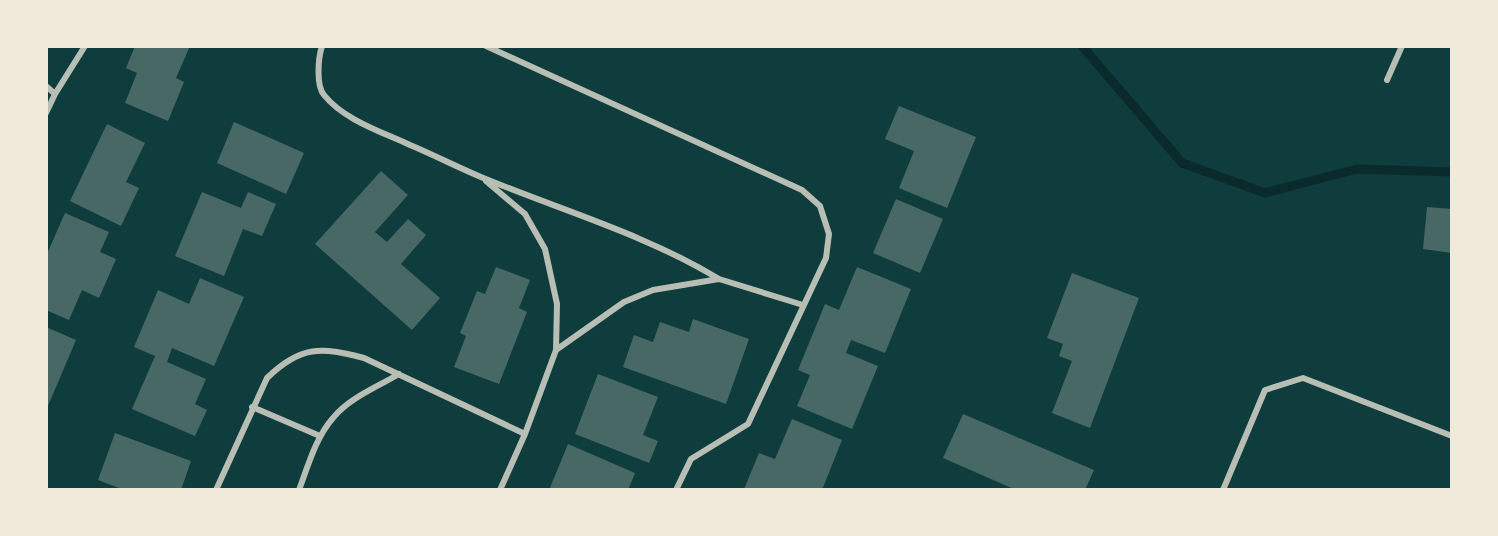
<svg xmlns="http://www.w3.org/2000/svg" width="1498" height="536" font-family="Karla,sans-serif">
<style>
.lines{fill:none;stroke-linecap:round;stroke-linejoin:round}
.stream{stroke:#0a2a2b;stroke-width:9}
.building{fill:#486865}
.minor{stroke:#b8beb3;stroke-width:6}
</style>
<rect width="100%" height="100%" fill="#0f3d3e"/>
<g class="lines">
<!-- stream -->
<path class="stream" d="M 1082,46 L 1182,163 L 1265,193 L 1357,169 L 1452,172"/>
</g>
<!-- building -->
<path class="building" d="M 135,46 L 190,46 L 176,78 L 184,82 L 168,121 L 125,103 L 137,73 L 126,68 Z
M 899,106 L 976,137 L 947,208 L 899,188 L 914,151 L 885,139 Z
M 234,122 L 304,153 L 286,194 L 217,163 Z
M 107,124 L 145,143 L 126,182 L 139,188 L 121,226 L 70,201 Z
M 381,171 L 408,195 L 375,232 L 387,242 L 408,219 L 426,235 L 401,264 L 440,298 L 412,330 L 315,244 Z
M 202,192 L 241,208 L 248,192 L 276,204 L 262,236 L 243,229 L 224,276 L 175,256 Z
M 896,199 L 943,219 L 920,273 L 873,253 Z
M 1427,207 L 1452,209 L 1452,253 L 1423,249 Z
M 65,213 L 109,232 L 100,252 L 116,259 L 99,298 L 82,290 L 69,320 L 46,310 L 46,256 Z
M 496,267 L 530,280 L 519,308 L 527,312 L 499,384 L 454,367 L 466,336 L 460,333 L 477,291 L 485,294 Z
M 857,267 L 911,289 L 885,353 L 851,340 L 846,353 L 878,366 L 852,429 L 797,406 L 810,375 L 798,370 L 825,304 L 839,310 Z
M 1072,273 L 1139,298 L 1090,428 L 1052,413 L 1072,361 L 1059,356 L 1063,344 L 1047,338 Z
M 200,278 L 244,297 L 214,366 L 172,348 L 167,362 L 206,379 L 195,404 L 207,410 L 195,436 L 132,409 L 155,356 L 134,347 L 158,290 L 189,304 Z
M 693,319 L 749,339 L 726,404 L 623,367 L 634,335 L 653,342 L 660,322 L 689,332 Z
M 46,327 L 76,340 L 47,408 L 46,408 Z
M 598,374 L 658,397 L 643,435 L 658,441 L 649,463 L 575,434 Z
M 963,414 L 1094,470 L 1085,490 L 1016,490 L 943,458 Z
M 792,419 L 842,440 L 822,490 L 744,489 L 759,453 L 775,459 Z
M 115,433 L 191,461 L 181,490 L 124,490 L 98,480 Z
M 568,444 L 635,473 L 628,490 L 549,490 Z"/>
<g class="lines">
<!-- minor -->
<path class="minor" d="M 322,46 C 318,59 316,85 324,95 C 344,120 382,132 410,145 C 434,155 457,167 481,177 C 560,210 645,234 719,279
M 486,46 L 802,190 L 820,206 L 829,234 L 826,258 L 748,424 L 691,459 L 676,490
M 1387,80 L 1402,46
M 46,86 L 55,94
M 46,113 L 55,94 L 85,46
M 486,181 L 525,214 L 545,249 L 557,304 L 556,350 L 525,434 L 500,490
M 556,350 L 624,302 L 653,290 L 719,279 L 803,305
M 252,407 L 320,436
M 216,490 L 267,378 C 301,345 321,347 364,358 L 525,434
M 299,490 C 308,466 316,437 333,418 C 349,398 377,387 399,374
M 1223,490 L 1265,390 L 1303,378 L 1452,436"/>
</g>
<!-- border -->
<rect width="1498" height="536" fill="none" stroke="#f1e9da" stroke-width="96"/>
</svg>
